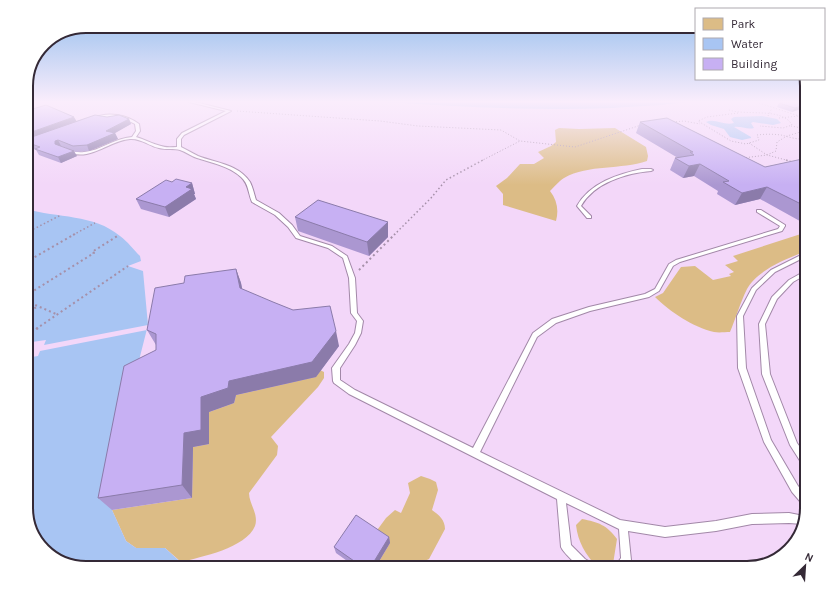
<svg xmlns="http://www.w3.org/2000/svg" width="833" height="594" font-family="Karla,sans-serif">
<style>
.green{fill:#dcbc86}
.water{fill:#a8c5f3}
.pier{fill:#f3d7f9}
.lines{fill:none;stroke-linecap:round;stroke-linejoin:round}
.lane-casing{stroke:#a288a8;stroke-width:2}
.path-far3{stroke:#a590a9;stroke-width:1;stroke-dasharray:1 2;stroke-linecap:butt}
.path-far2{stroke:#a590a9;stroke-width:1.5;stroke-dasharray:1.5 2.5;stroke-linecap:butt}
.path-far1{stroke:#a590a9;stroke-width:2;stroke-dasharray:2 3;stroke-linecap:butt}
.path{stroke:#a590a9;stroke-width:2.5;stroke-dasharray:2.5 3.5;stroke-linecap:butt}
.lane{fill:#fff;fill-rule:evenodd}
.wall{fill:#ab97d1}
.shaded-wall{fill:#8b7baa}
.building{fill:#c7b0f3;stroke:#8b7baa}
.rim{fill:none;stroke:#342936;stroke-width:2}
</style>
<rect width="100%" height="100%" fill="#f3d7f9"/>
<!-- green -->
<path class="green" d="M 559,128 L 579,129 L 615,128 L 646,147 L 648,156 L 647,161 C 621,170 589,164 564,178 C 559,181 554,187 550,191 C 557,200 559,210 556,221 L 503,205 L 503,194 L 496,186 L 507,178 L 520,164 L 534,164 L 544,158 L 538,152 L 551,146 L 556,142 L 555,130 Z
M 807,232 L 807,251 C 788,258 757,270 747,289 C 740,303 736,318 730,332 C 725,332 719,333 714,332 C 693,327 670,312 655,297 L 663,293 L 681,267 L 695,266 L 713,280 L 731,276 L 729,274 L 734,272 L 725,265 L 738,261 L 733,256 Z
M 320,370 L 324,372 L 324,378 L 318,387 L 271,437 L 278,446 L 277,455 L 249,493 C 249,504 259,514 255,526 C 246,548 201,557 181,562 L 165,548 L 136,548 L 126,541 L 112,510 L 192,498 L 193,447 L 209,444 L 209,412 L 234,403 L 236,395 L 315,377 Z
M 421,476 L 430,479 L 436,482 L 438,490 L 432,510 C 439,515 445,520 445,529 L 429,559 L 416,565 L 414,568 L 375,568 L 390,543 L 375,533 L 386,518 L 395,510 L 401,513 L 410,493 L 408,483 Z
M 582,519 C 598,522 607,525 617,539 L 613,564 L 608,568 L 597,567 C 585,554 578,542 576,525 Z"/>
<!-- water -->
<path class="water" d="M 387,102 L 686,102 C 662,106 637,106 613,108 C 537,111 462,107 387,102 Z
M 762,116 L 777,119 L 781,123 L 773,125 L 753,122 L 751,123 L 754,128 C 747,130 741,126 734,127 L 751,137 L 751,138 L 742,140 L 730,137 L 724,129 L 711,125 L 706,122 C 715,118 724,126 734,123 L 731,119 L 734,117 Z
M 26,209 C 57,218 94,214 120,236 C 128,242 133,249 140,256 L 141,261 L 128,266 L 143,271 L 148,325 L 134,380 L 112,510 L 126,541 L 136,548 L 165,548 L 187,568 L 86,568 L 50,556 L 34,538 L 26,512 Z"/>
<!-- pier -->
<path class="pier" d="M 148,325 L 147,330 L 40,351 L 38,356 L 26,358 L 32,342 L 46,340 L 44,345 Z"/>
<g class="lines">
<!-- lane casing -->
<g class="lane-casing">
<path id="lane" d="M 189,102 L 195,102 L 231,111 L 184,135 L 181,139 L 181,147 C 187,150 192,153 198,156 C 216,163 238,164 250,182 C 253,188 254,194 256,200 L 279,213 L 292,225 L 300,236 L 332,246 L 347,256 L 355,278 L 357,313 L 363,321 L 361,333 L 355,345 L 340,368 L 340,380 L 355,390 L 473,448 L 533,333 L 552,319 L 589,307 L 645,294 L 655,289 L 669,264 L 676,260 L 778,229 L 780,226 L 757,212 L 757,210 L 761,210 L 785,225 L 785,226 L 782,231 L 680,262 L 673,266 L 659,291 L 649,297 L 590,311 L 556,323 L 537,337 L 480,452 L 620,520 L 665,527 L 716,521 L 752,514 L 789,513 L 804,516 L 802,524 L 789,523 L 752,524 L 716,531 L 665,537 L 628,531 L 631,560 L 626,568 L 614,568 L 616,565 L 621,558 L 619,529 L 566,503 L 571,545 L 585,559 L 595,565 L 597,568 C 593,568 587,569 583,568 C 578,567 563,552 561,547 L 557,499 L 349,394 L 334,383 L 333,381 L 332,368 L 349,344 L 355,333 L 357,321 L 351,313 L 349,278 L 343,258 L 328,248 L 296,238 L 288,227 L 275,215 L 252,202 C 248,193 249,184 241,177 C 229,166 212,163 197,158 C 191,156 186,152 180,150 C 174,148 166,150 159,148 C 149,146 141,138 130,139 C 108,141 89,163 66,151 L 68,150 C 73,151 78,153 84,152 C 100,151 114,138 132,137 L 136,131 L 135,124 C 123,117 110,115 96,119 L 94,118 C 108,111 127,115 139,124 L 140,131 L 136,137 C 144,139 152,144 161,146 C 166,148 172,147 177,147 L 177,139 L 182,133 L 226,111 Z
M 642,169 L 651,169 L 653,170 L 651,171 C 626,173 594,183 581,206 L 591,216 L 591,218 L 587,218 L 577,206 C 590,183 618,174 642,169 Z
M 807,252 L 807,256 L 775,272 L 756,290 L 743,316 L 746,368 L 771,440 L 798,486 L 807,496 L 807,507 L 804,506 L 792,492 L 764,442 L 738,368 L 737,316 L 752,288 L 771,270 Z
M 807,270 L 807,274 L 793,282 L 777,299 L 765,324 L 770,374 L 797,443 L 807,457 L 807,468 L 804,467 L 790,445 L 762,374 L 759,324 L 772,297 L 789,280 Z"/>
</g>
<!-- path-far3 -->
<path class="path-far3" d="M 759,103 L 802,117 L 807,121
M 729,110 C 747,116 782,107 792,125 L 783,128 L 760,126
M 237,111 L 380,121 L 418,126 L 501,130 L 520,141 L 575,147 L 641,125
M 738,113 L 707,117 L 698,121 L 731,141 L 746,144 L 759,140 L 757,135 C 765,134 773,134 781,135 C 789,137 798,140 807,139
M 768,116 L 772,108
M 779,118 L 799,116 L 807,113
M 673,122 L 684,121 L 700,124
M 791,126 L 807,129
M 749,143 L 767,155 L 790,161
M 743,158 L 767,155 L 776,151 L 777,142 L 787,136 L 807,130
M 481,161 L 520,141"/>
<!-- path-far2 -->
<path class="path-far2" d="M 786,160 L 792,162
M 26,233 L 61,215
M 73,235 L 95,223
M 394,235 L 431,198 L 446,180 L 483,160"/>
<!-- path-far1 -->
<path class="path-far1" d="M 26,262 L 75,234
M 359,270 L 395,234
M 26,291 L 34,295 L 26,300
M 30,293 L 94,253 L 92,252 L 119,235
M 26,301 L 56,314
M 26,314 L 38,306
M 36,329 L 128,266"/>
<!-- path -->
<path class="path" d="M 26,331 L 30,333 L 38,328"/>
<!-- lane -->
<use href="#lane" class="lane"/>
</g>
<!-- wall -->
<path class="wall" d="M 807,102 L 792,112 L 777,107 L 779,103 Z
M 107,117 L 129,119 L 131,124 L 114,133 L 115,133 L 118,139 L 89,151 L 76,152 L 61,146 L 60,146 L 77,156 L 61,163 L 39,155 L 36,150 L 26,146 L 26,142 L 76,121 Z
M 640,122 L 765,167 L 807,158 L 807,225 L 760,199 L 735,205 L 717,194 L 718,191 L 694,176 L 683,178 L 670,170 L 675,158 L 678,158 L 636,133 Z
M 172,182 L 192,183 L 195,194 L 194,194 L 196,199 L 169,217 L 141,209 L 136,199 Z
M 295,217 L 388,222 L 388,237 L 369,256 L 298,231 Z
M 236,269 L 241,283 L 242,289 L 339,346 L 316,377 L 236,395 L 234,403 L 209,412 L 209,444 L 193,447 L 192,498 L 112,510 L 98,498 L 156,350 L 156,345 L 147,330 L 184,283 Z
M 389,537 L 390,543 L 375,568 L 357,568 L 336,553 L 334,547 Z"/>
<!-- shaded-wall -->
<path class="shaded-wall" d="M 807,104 L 807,107 L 792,112 L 795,108 Z
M 74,117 L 77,122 L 26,140 L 26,134 Z
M 129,119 L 131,124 L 110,136 L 115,133 L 118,139 L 89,151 L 87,145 L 106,131 Z
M 58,140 L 61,146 L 58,147 L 55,144 L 55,141 Z
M 74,151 L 77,156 L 61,163 L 58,157 Z
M 700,164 L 694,176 L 683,178 L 689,166 Z
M 192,183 L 195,194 L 194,194 L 196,199 L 169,217 L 165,207 L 186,187 Z
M 767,187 L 760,199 L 735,205 L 742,193 Z
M 388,222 L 388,237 L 369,256 L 367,242 Z
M 236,269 L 241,283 L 245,303 L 240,288 Z
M 336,331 L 339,346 L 316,377 L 236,395 L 234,403 L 209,412 L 209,444 L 193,447 L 192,498 L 182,485 L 184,433 L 201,397 L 229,381 Z
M 389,537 L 390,543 L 375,568 L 370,568 Z"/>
<!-- building -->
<path class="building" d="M 782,102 L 807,102 L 807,104 L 795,108 L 779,103 Z
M 46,105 L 74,117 L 26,134 L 26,111 Z
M 95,115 L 107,117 L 119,115 L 129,119 L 106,131 L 115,133 L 87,145 L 73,146 L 58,140 L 55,141 L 55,144 L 74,151 L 58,157 L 35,149 L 40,147 L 26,142 L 26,139 Z
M 667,118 L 765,167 L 807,158 L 807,207 L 767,187 L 742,193 L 723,182 L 729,181 L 700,164 L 689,166 L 675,158 L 694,155 L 690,152 L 693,152 L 640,122 Z
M 176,179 L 192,183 L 186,187 L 192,189 L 165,207 L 136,199 L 166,180 L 172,182 Z
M 318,200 L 388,222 L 367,242 L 295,217 Z
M 236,269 L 240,288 L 273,302 L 293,310 L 330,306 L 336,331 L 312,362 L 229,381 L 228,388 L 201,397 L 201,430 L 184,433 L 182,485 L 98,498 L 124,366 L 156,350 L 156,334 L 147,330 L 155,288 L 184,283 L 185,276 Z
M 356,515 L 389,537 L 370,568 L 364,568 L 334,547 Z"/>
<!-- sky -->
<linearGradient id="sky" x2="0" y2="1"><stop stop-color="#8ebbec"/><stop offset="0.55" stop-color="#faedfc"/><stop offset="1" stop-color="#faedfc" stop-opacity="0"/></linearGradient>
<rect width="833" height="185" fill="url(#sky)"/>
<!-- crop -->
<path d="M0 0H833V594H0ZM86 33H747A53 53 0 0 1 800 86V508A53 53 0 0 1 747 561H86A53 53 0 0 1 33 508V86A53 53 0 0 1 86 33Z" fill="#fff" fill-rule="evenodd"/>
<path class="rim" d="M86 33H747A53 53 0 0 1 800 86V508A53 53 0 0 1 747 561H86A53 53 0 0 1 33 508V86A53 53 0 0 1 86 33Z"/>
<!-- legend -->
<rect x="695" y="8" width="130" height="72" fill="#ffffff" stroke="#aea9af"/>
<rect x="703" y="18" width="20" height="12" fill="#dcbc86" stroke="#aea9af"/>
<text x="731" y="28" font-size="12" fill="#342936">Park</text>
<rect x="703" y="38" width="20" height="12" fill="#a8c5f3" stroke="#aea9af"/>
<text x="731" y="48" font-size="12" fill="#342936">Water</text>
<rect x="703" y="58" width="20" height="12" fill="#c7b0f3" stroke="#aea9af"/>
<text x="731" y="68" font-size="12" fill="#342936">Building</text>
<!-- north arrow -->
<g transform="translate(805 566) rotate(25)" stroke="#ffffff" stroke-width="3" paint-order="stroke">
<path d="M0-3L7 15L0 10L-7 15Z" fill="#342936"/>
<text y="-6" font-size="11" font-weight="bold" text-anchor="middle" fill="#342936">N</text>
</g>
</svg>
